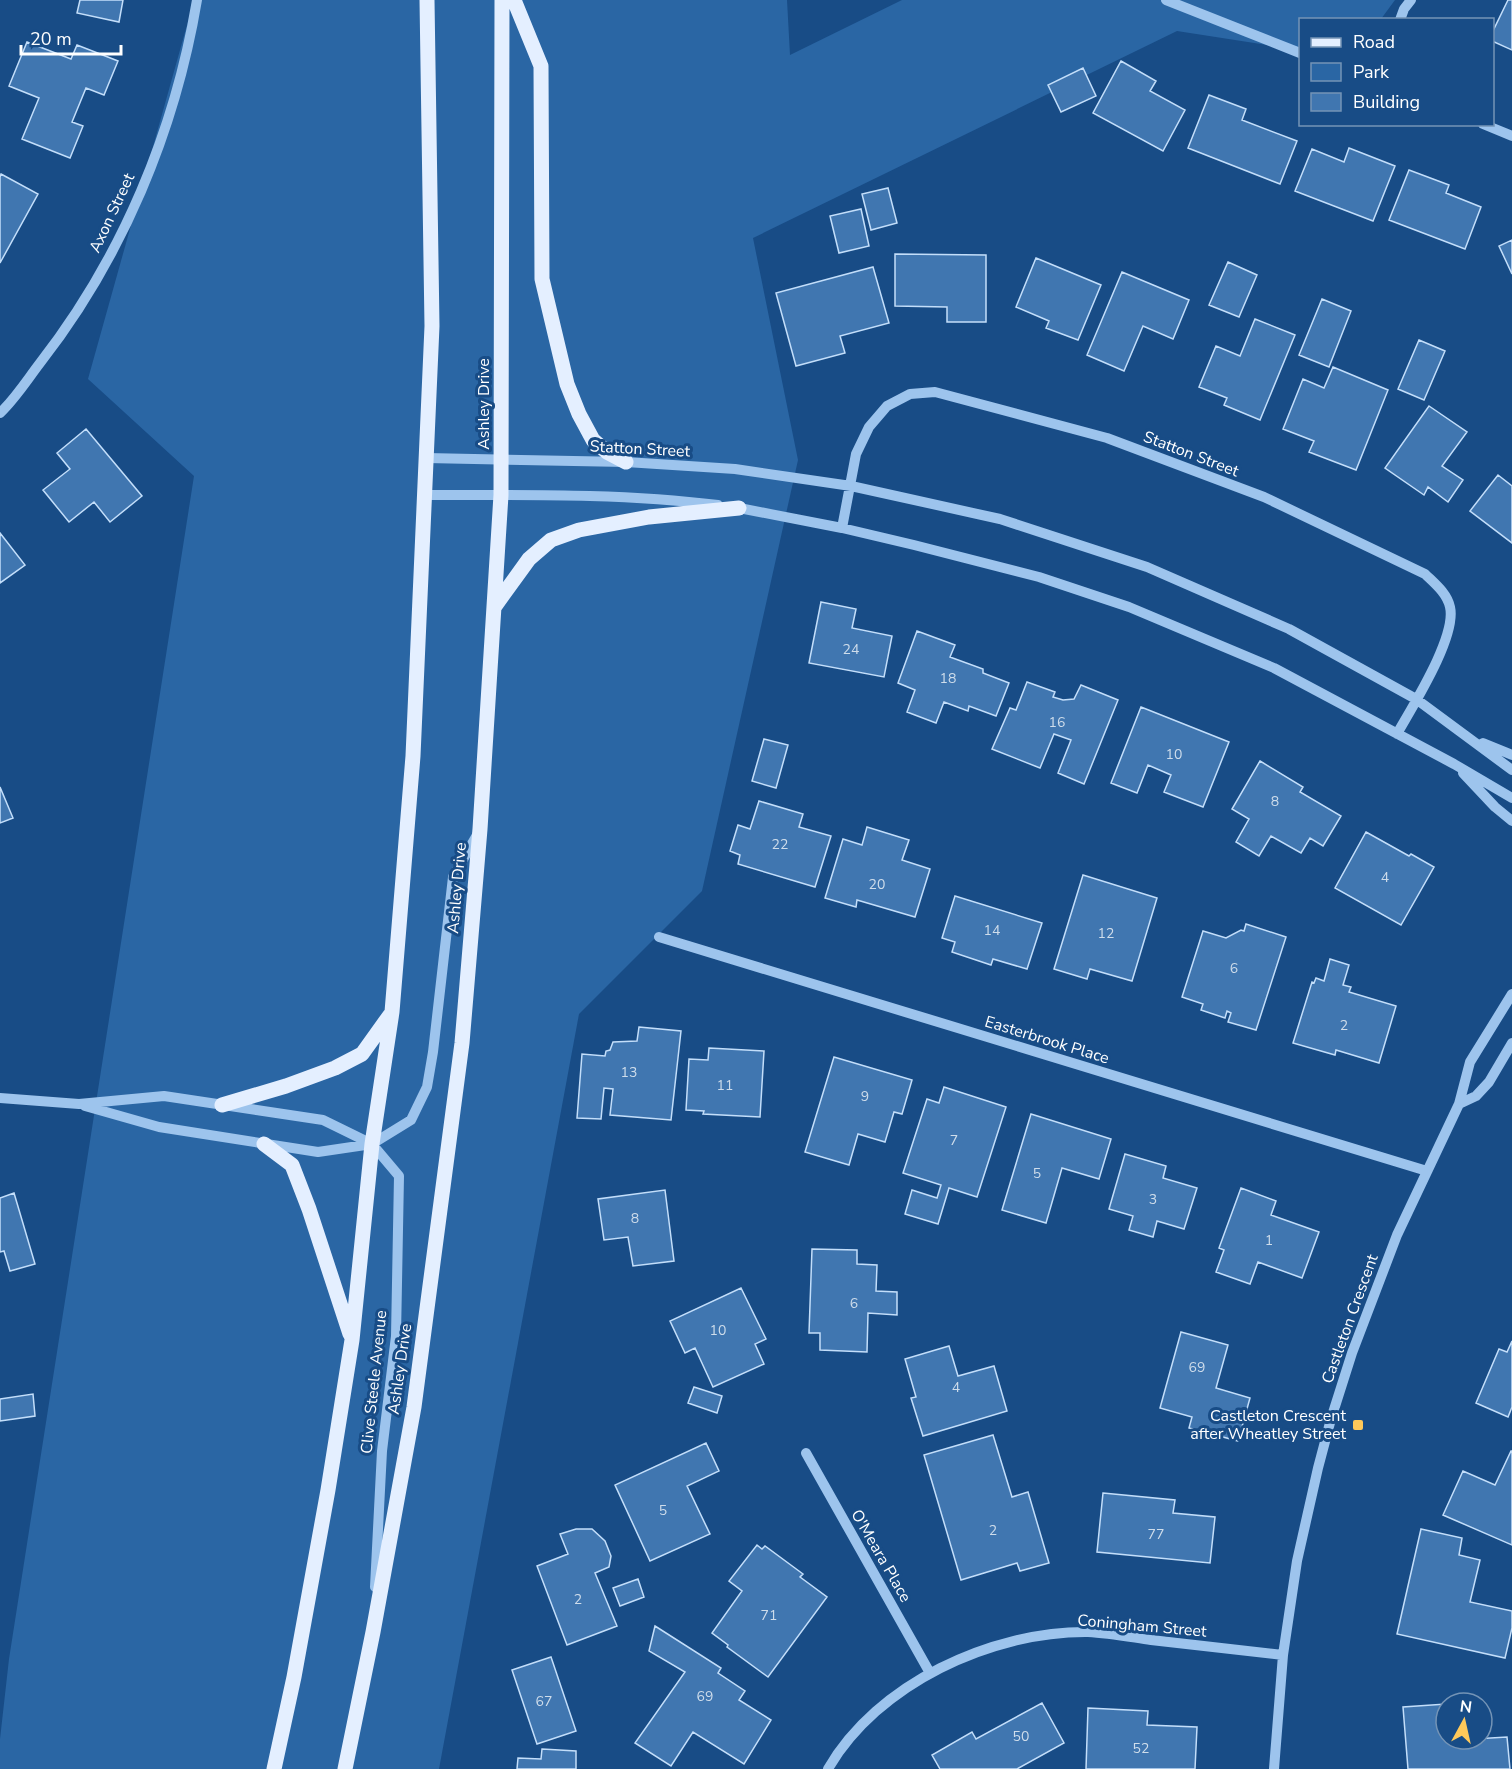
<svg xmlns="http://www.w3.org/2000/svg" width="1512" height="1769" font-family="'Nunito Sans',sans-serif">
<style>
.green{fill:#2a66a4}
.building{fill:#4076b0;stroke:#c3defa;stroke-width:1.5}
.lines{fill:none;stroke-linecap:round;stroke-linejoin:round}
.minor{stroke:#9dc4ed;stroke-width:10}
.major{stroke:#e4efff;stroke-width:15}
.poi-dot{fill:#ffc95a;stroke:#184c86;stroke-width:2}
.labels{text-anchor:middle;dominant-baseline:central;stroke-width:6;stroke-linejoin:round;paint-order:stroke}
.number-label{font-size:14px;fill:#cfddeb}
.street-label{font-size:16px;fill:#fff;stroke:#184c86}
.poi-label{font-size:16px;fill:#fff;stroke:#184c86;text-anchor:end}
</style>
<rect width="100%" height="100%" fill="#184c86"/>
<!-- green -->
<path class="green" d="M 194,0 L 787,0 L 790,55 L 902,0 L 1395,0 L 1381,19 L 1300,20 L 1300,50 L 1177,31 L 753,238 L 798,460 L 702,891 L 579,1014 L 439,1769 L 0,1769 L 0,1739 L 9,1659 L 194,476 L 88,379 Z"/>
<!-- building -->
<path class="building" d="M 80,0 L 123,0 L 119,22 L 77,13 Z
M 1508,0 L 1512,0 L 1512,50 L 1492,41 L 1492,33 Z
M 27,42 L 71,59 L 77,45 L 118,61 L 104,95 L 86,88 L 72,122 L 83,126 L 70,158 L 22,139 L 39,98 L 9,86 Z
M 1121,61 L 1156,81 L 1150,91 L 1185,110 L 1163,151 L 1093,113 Z
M 1083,68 L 1096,96 L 1061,112 L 1048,85 Z
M 1209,95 L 1246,109 L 1242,120 L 1297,141 L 1280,184 L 1188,148 Z
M 1349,148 L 1395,166 L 1373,221 L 1295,191 L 1312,149 L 1344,162 Z
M 1409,170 L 1449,185 L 1446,193 L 1481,207 L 1465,249 L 1389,220 Z
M 1,174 L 38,194 L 0,263 L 0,177 Z
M 888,188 L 897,223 L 871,230 L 862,194 Z
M 861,209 L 869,246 L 839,253 L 830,216 Z
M 1512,240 L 1512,274 L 1499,246 Z
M 895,254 L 986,255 L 986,322 L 947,322 L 947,307 L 895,306 Z
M 1036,258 L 1101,285 L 1078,340 L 1046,328 L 1049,321 L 1016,307 Z
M 1228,262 L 1257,275 L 1239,317 L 1209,305 Z
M 873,267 L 889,323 L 840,336 L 845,353 L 796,366 L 776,293 Z
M 1122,272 L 1189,300 L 1173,339 L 1143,326 L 1124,371 L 1087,355 Z
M 1322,299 L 1351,311 L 1329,367 L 1299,355 Z
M 1255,319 L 1295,335 L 1260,420 L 1224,405 L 1227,398 L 1199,387 L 1216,346 L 1240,356 Z
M 1419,340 L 1445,351 L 1424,400 L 1398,389 Z
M 1333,367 L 1388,390 L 1356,470 L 1309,452 L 1314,441 L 1283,429 L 1303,379 L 1324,388 Z
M 1429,406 L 1467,432 L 1442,466 L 1463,480 L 1448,502 L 1428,487 L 1424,495 L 1385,468 Z
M 86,429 L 142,496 L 110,522 L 94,502 L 69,522 L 43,490 L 70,469 L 57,453 Z
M 1498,475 L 1512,486 L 1512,543 L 1470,511 Z
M 0,533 L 25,565 L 0,583 Z
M 821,602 L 856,609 L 852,628 L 892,636 L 884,677 L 809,663 Z
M 917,631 L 955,645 L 950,657 L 983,669 L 983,673 L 1009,683 L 996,716 L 969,706 L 968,711 L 944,702 L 936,723 L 907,712 L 915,690 L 898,683 Z
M 1027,682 L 1055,692 L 1053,697 L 1063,700 L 1074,699 L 1081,685 L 1118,700 L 1084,784 L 1058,773 L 1071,740 L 1054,734 L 1040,768 L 992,749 L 1010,708 L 1016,710 Z
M 1141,707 L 1229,742 L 1203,807 L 1164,792 L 1171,775 L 1148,765 L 1137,793 L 1111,783 Z
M 764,739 L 788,745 L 776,788 L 752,781 Z
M 1260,761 L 1303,787 L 1300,792 L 1341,816 L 1323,846 L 1310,838 L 1301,853 L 1271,836 L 1259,856 L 1236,842 L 1249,819 L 1232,809 Z
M 0,787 L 13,818 L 0,823 Z
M 759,801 L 803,814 L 799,827 L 831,836 L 815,887 L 738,864 L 740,855 L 730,851 L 738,825 L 750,829 Z
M 867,827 L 909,840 L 902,860 L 930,869 L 915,917 L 857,900 L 856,907 L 825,898 L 843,839 L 862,845 Z
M 1366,832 L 1409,856 L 1411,854 L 1434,867 L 1401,925 L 1335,888 Z
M 1083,875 L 1157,898 L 1132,981 L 1090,969 L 1087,979 L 1054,969 Z
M 955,896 L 1042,923 L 1027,969 L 993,959 L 991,965 L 952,952 L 955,942 L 942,938 Z
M 1246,924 L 1286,937 L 1256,1030 L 1228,1022 L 1231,1013 L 1227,1011 L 1225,1018 L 1201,1010 L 1203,1004 L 1182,997 L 1203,931 L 1226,938 L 1241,930 L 1244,931 Z
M 1330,959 L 1349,965 L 1343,985 L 1351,987 L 1349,992 L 1396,1006 L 1379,1063 L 1336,1050 L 1335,1055 L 1293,1043 L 1312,982 L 1314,983 L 1316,978 L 1324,981 Z
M 639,1027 L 681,1031 L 671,1120 L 610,1115 L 613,1089 L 604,1088 L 601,1119 L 577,1118 L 582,1054 L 605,1056 L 606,1051 L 610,1050 L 613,1042 L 637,1041 Z
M 709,1048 L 764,1051 L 760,1117 L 703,1114 L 704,1111 L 686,1110 L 689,1059 L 708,1060 Z
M 834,1057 L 912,1080 L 902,1114 L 894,1112 L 885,1142 L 858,1134 L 849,1165 L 805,1152 Z
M 944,1087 L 1006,1107 L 977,1197 L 949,1188 L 938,1224 L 905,1214 L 912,1190 L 937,1198 L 941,1185 L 903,1173 L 927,1099 L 939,1103 Z
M 1031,1114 L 1111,1139 L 1099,1179 L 1062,1168 L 1046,1223 L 1002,1210 Z
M 1125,1154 L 1166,1166 L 1163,1178 L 1197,1188 L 1184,1229 L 1157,1221 L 1153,1237 L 1129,1230 L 1133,1216 L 1109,1209 Z
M 1241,1188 L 1276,1201 L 1271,1215 L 1319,1232 L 1302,1278 L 1258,1262 L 1250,1284 L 1216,1272 L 1224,1250 L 1219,1248 Z
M 665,1190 L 674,1261 L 633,1266 L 628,1237 L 604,1240 L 598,1199 Z
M 14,1193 L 35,1264 L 10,1271 L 4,1251 L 0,1252 L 0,1198 Z
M 812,1249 L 857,1250 L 857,1264 L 877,1265 L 876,1291 L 897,1292 L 897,1315 L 868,1313 L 867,1352 L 820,1350 L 820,1333 L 809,1333 Z
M 741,1288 L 766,1339 L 755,1344 L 764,1364 L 713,1387 L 695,1348 L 685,1353 L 670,1321 Z
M 1181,1332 L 1228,1345 L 1216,1388 L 1250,1398 L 1238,1441 L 1189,1428 L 1192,1417 L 1160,1408 Z
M 1512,1341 L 1512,1407 L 1508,1417 L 1476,1403 L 1499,1349 L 1507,1352 Z
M 949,1346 L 958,1376 L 994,1366 L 1007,1411 L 923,1436 L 911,1398 L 916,1397 L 905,1359 Z
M 694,1387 L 722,1396 L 717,1413 L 688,1403 Z
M 33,1394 L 35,1416 L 0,1421 L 0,1399 Z
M 993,1435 L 1012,1497 L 1028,1492 L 1049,1563 L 1020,1571 L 1017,1563 L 961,1580 L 924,1455 Z
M 706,1443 L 719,1471 L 687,1486 L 710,1534 L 650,1561 L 615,1485 Z
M 1511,1451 L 1512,1451 L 1512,1545 L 1443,1515 L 1463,1471 L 1495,1485 Z
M 1103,1493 L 1175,1500 L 1173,1513 L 1215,1517 L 1210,1563 L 1097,1552 Z
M 576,1529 L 592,1529 L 605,1541 L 611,1556 L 609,1567 L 595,1573 L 617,1626 L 567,1645 L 537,1566 L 568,1554 L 560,1534 Z
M 1421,1529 L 1462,1538 L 1459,1555 L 1480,1560 L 1470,1602 L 1512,1611 L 1512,1628 L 1505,1658 L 1397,1634 Z
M 757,1545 L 762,1549 L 765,1546 L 803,1574 L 800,1577 L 827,1597 L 768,1677 L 727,1647 L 728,1645 L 712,1633 L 742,1591 L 729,1581 Z
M 638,1579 L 644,1597 L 620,1606 L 613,1588 Z
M 655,1626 L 721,1668 L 718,1673 L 745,1691 L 739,1700 L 771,1720 L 744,1764 L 693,1732 L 671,1766 L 635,1743 L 685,1672 L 649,1651 Z
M 551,1657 L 576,1731 L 537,1744 L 512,1670 Z
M 1042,1703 L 1064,1743 L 1017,1769 L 940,1769 L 932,1755 L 972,1732 L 976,1739 Z
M 1446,1704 L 1446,1739 L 1457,1740 L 1507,1737 L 1510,1769 L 1408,1769 L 1403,1707 Z
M 1088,1708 L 1148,1711 L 1147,1725 L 1197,1727 L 1195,1769 L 1086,1769 Z
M 542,1749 L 576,1751 L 576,1769 L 517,1769 L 518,1758 L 541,1759 Z"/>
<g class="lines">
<!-- minor -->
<path class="minor" d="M 1166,0 L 1300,53
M 1400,20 L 1404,9 L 1411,0
M 1483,124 L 1512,136
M 0,413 C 15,399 27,380 40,363 C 122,258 175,131 197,0
M 426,458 L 626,462 L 735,469 L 851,486 L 1000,519 L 1147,567 L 1289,629 L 1416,699 L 1512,770
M 425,495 C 522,495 621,493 718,505
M 734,507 L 842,528 L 914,545 L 1039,577 L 1129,607 L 1274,668 L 1454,764 L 1512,798
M 842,528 L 856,454 L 869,427 L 887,406 L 910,394 L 935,392 L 1107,438 L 1264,497 L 1425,574 C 1434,583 1447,593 1450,607 C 1457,637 1412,707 1397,734
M 1483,743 L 1512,755
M 1463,773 L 1495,807 L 1512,821
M 659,937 L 1427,1171
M 0,1098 L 79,1104 L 164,1096 L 323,1120 L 372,1144 L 399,1176 L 396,1336 L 382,1451 L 375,1587
M 1459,1104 L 1476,1096 L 1489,1082 L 1512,1043
M 85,1106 L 159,1127 L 318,1152 L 372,1144 L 411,1120 L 427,1087 L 433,1052 L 453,877 L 477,835
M 806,1453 L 930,1673
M 828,1769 C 877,1684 991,1631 1088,1632 C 1109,1633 1130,1637 1151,1640 C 1195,1645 1239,1650 1283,1655
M 1274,1769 L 1283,1655 L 1297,1561 L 1318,1468 L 1331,1419 L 1352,1353 L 1397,1235 L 1459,1104 L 1470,1062 L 1512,994"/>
<!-- major -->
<path class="major" d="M 514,0 L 541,66 L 542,279 L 567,384 L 579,414 L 593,440 L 607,452 L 626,462
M 495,606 L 529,559 L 551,540 L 579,530 L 649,517 L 739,508
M 222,1105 L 286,1086 L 335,1068 L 362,1054 L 390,1015
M 264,1144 L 292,1165 L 309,1209 L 350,1334
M 274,1769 L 294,1677 L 328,1490 L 352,1340 L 372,1144 L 392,1012 L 413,756 L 432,326 L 427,0
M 345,1769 L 373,1632 L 414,1407 L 462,1043 L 480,829 L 501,495 L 502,0"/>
</g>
<!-- markers -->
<rect class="poi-dot" x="1352" y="1419" width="12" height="12" rx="3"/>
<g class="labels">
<!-- number labels -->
<g class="number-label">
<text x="851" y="649">24</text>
<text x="948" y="678">18</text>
<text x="1057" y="722">16</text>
<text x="1174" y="754">10</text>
<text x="1275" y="801">8</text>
<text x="780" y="844">22</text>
<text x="1385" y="877">4</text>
<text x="877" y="884">20</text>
<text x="992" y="930">14</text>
<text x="1106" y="933">12</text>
<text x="1234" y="968">6</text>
<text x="1344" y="1025">2</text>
<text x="629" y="1072">13</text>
<text x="725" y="1085">11</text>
<text x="865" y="1096">9</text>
<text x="954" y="1140">7</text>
<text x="1037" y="1173">5</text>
<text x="1153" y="1199">3</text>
<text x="635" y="1218">8</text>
<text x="1269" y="1240">1</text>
<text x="854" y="1303">6</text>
<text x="718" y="1330">10</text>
<text x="1197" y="1367">69</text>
<text x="956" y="1387">4</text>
<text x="663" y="1510">5</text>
<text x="993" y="1530">2</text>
<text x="1156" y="1534">77</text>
<text x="578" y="1599">2</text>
<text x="769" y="1615">71</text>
<text x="705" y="1696">69</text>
<text x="544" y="1701">67</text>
<text x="1021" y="1736">50</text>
<text x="1141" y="1748">52</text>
</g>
<!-- street labels -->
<g class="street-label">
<text transform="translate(112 213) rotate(-65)">Axon Street</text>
<text transform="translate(484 404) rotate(-90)">Ashley Drive</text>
<text transform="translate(640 449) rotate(3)">Statton Street</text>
<text transform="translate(1191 454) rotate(21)">Statton Street</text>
<text transform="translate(457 888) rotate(-85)">Ashley Drive</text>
<text transform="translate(1047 1040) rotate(17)">Easterbrook Place</text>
<text transform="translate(1350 1319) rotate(-70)">Castleton Crescent</text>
<text transform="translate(400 1369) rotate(-82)">Ashley Drive</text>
<text transform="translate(374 1382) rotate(-84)">Clive Steele Avenue</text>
<text transform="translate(881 1556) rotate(60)">O'Meara Place</text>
<text transform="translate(1142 1626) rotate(5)">Coningham Street</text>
</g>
<!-- poi labels -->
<g class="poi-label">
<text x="1346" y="1416">Castleton Crescent<tspan x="1346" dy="18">after Wheatley Street</tspan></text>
</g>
</g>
<!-- legend -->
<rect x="1299" y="18" width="195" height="108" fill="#184c86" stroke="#7494b6" stroke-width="1.5"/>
<rect x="1311" y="38" width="30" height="9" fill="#e4efff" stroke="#7494b6" stroke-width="1.5"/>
<text x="1353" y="48" font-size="18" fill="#ffffff">Road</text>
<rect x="1311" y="63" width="30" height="18" fill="#2a66a4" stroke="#7494b6" stroke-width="1.5"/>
<text x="1353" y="78" font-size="18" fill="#ffffff">Park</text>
<rect x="1311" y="93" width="30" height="18" fill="#4076b0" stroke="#7494b6" stroke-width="1.5"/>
<text x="1353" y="108" font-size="18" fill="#ffffff">Building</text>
<!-- north arrow -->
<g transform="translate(1464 1721) rotate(8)"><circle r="28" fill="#184c86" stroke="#7494b6" stroke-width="1.5"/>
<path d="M0-4.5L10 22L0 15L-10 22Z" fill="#ffc95a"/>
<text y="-9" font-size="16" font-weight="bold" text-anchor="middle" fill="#ffffff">N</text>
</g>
<!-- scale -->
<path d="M21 45v9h100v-9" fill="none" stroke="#ffffff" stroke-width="3"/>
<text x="30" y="45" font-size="18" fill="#ffffff" stroke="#184c86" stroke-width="4.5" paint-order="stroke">20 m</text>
</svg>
